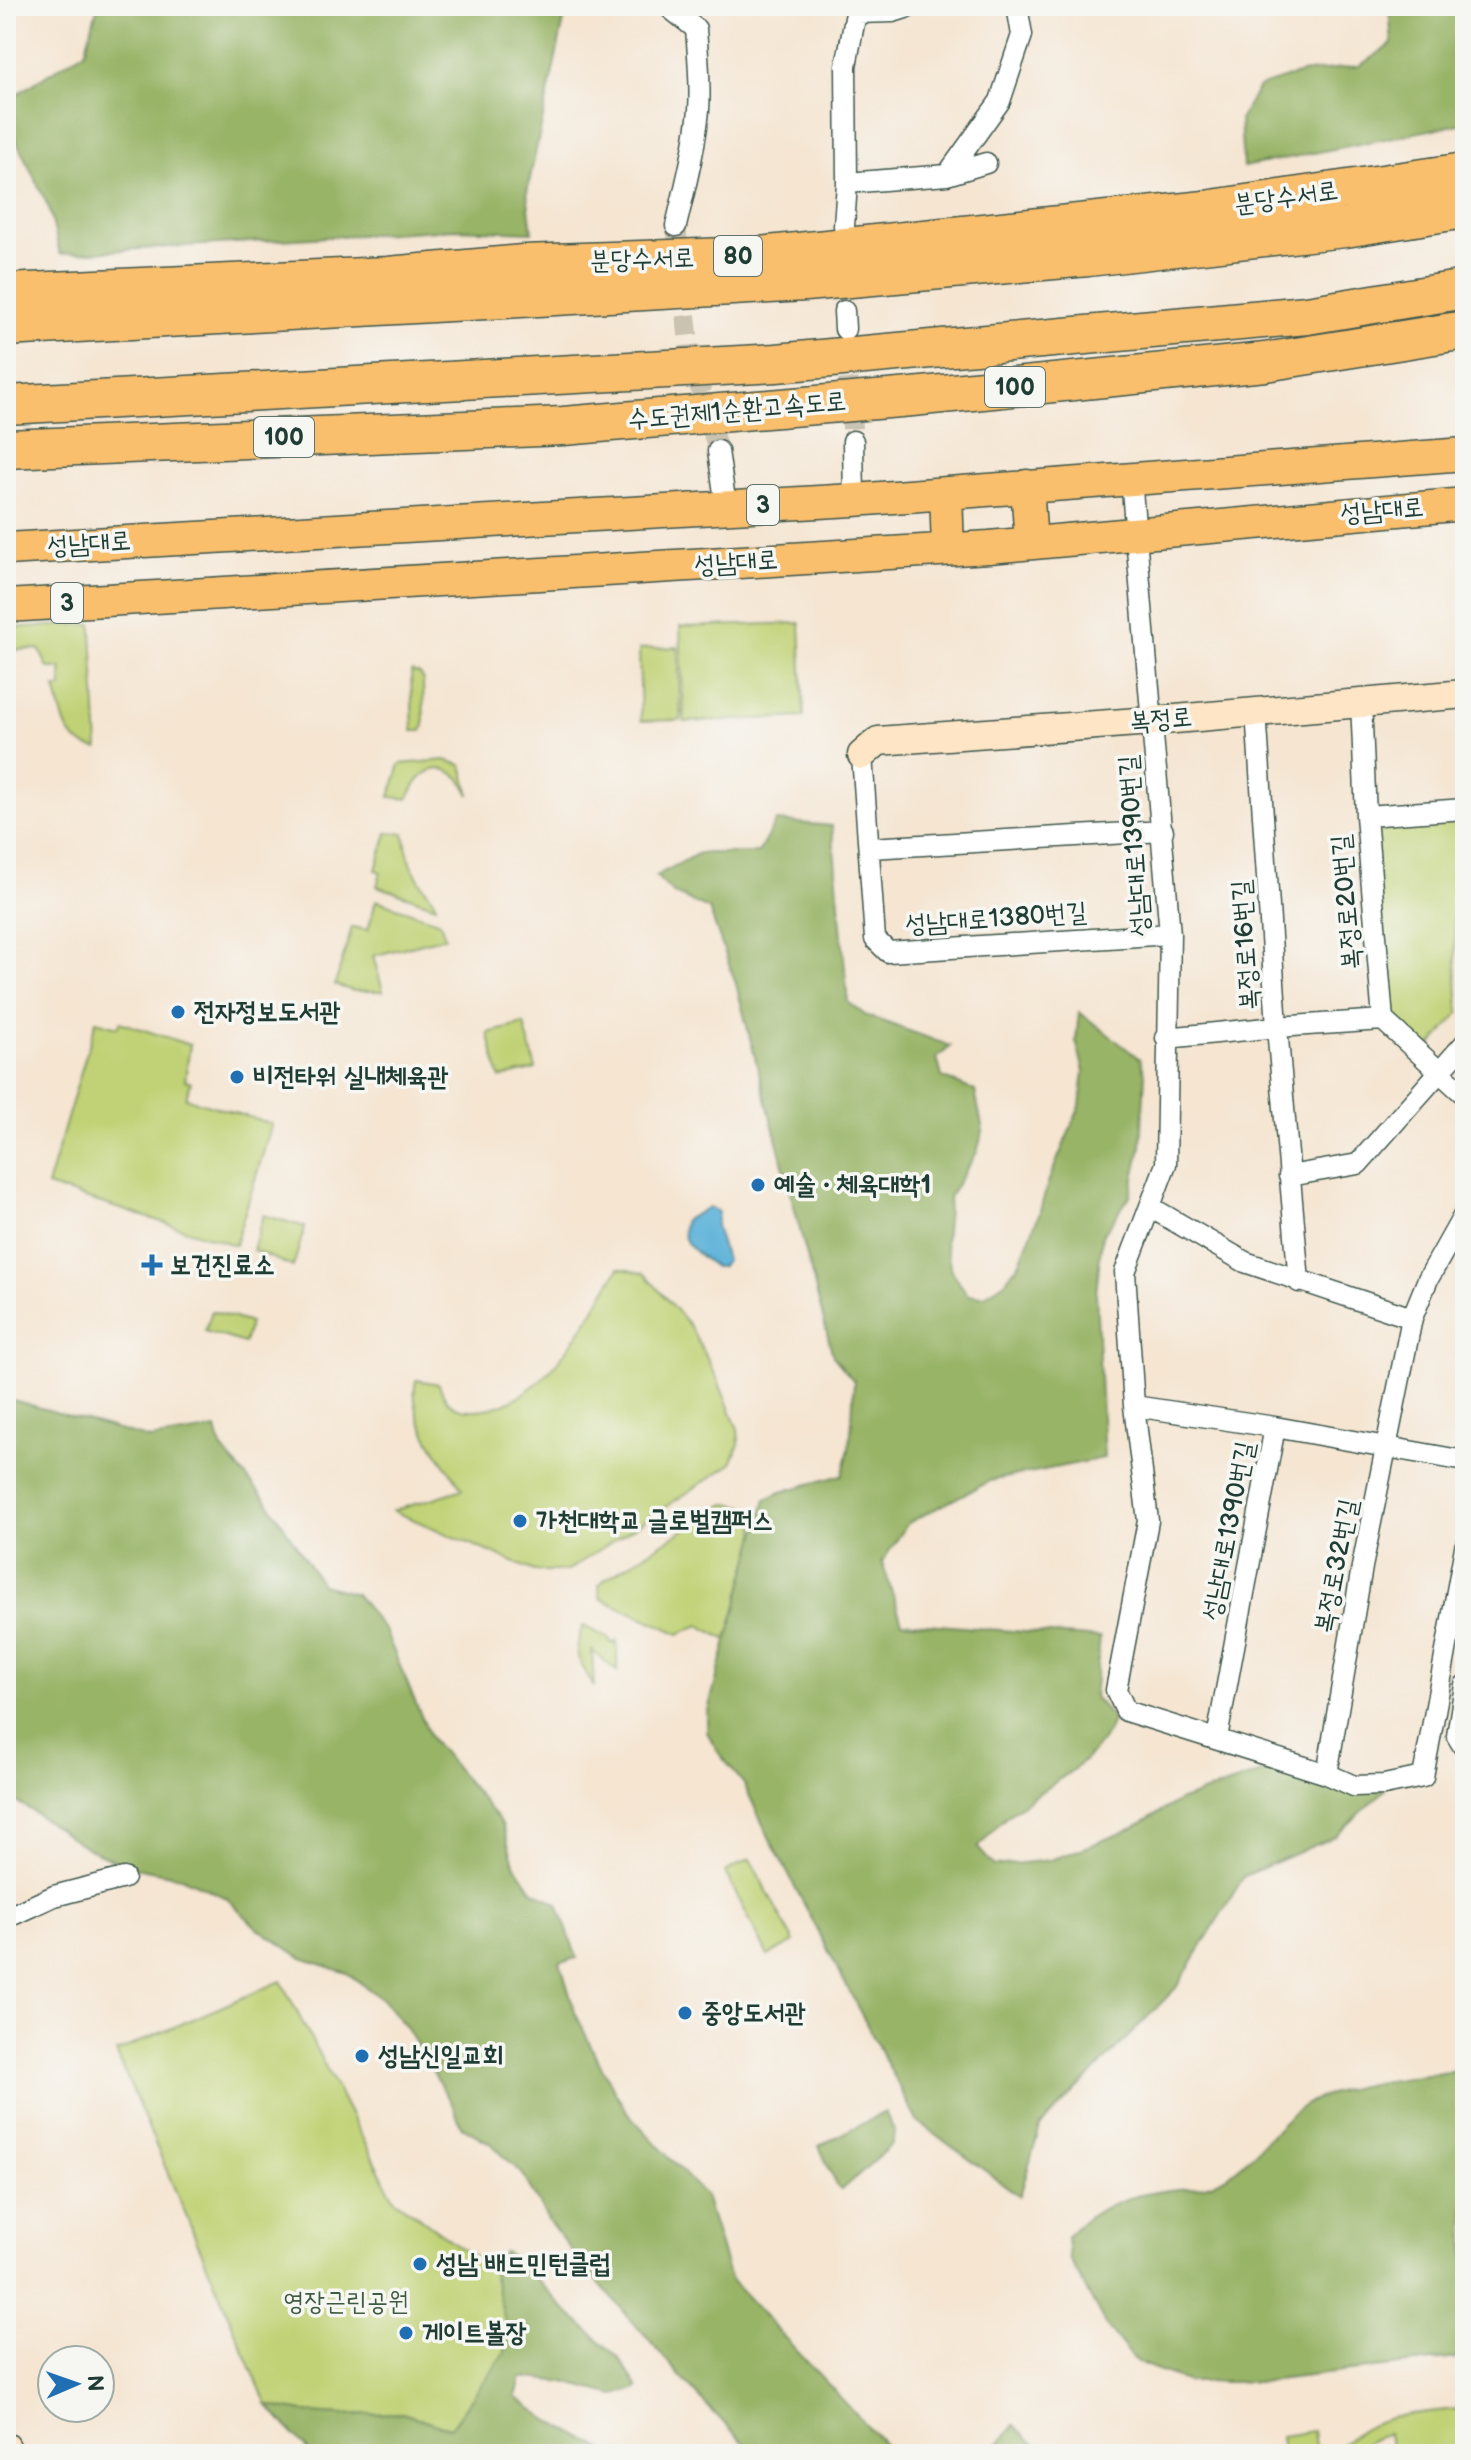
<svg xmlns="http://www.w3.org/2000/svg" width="1471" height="2460" font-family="'Balsamiq Sans','Poor Story',sans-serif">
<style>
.green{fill:#c0d275;stroke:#708854;stroke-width:2}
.forest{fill:#98b466;stroke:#5c784d;stroke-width:2}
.water{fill:#5db2d9;stroke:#3e7886;stroke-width:2}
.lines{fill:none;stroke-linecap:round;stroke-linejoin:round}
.street-tunnel{stroke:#cac3b2;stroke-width:20;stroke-dasharray:20 10;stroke-linecap:butt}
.street-casing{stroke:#3f564c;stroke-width:23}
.secondary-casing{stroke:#3f564c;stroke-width:31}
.primary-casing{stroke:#3f564c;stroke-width:35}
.highway-casing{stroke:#3f564c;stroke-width:41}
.street{stroke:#fff;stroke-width:20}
.secondary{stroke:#fde5c5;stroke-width:28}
.primary{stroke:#f9bf6d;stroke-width:32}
.highway{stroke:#f9bf6d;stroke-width:38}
.poi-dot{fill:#1f6fb2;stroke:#f6f6f2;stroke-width:3}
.labels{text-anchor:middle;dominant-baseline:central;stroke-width:7;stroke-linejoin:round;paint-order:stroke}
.shield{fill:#f6f6f2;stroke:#60746d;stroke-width:2}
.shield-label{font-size:24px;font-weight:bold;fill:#1f3d34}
.street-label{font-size:26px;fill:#1f3d34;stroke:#f6f6f2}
.poi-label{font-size:26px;font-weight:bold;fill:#1f3d34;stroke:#f6f6f2;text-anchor:start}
.park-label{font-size:26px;fill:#3f5b41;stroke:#f6f6f2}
</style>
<rect width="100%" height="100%" fill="#f6f6f2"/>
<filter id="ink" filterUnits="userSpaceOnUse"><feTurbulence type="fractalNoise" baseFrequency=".0125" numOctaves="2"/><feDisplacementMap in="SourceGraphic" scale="16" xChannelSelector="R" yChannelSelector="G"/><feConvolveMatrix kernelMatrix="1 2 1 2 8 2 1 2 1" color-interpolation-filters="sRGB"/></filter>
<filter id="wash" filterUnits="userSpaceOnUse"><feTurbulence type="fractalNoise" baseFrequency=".006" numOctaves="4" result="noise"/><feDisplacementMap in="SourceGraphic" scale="32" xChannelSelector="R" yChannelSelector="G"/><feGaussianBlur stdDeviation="1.8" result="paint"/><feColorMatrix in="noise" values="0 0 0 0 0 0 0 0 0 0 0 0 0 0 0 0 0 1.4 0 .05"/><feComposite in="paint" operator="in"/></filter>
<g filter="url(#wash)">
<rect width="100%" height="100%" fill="#f5e5d1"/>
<!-- green -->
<path class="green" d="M 800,623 L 804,717 L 684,722 L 680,627 Z
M 92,624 L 92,631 L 98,749 C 62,743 64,718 55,688 L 62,688 L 61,668 L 48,668 L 39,649 L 6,650 L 6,628 Z
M 678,647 L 681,720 L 641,721 L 639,649 Z
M 411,672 L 420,674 L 423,680 L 424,726 L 422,731 L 413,731 Z
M 445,760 L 462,765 L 470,795 C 453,758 422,762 408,799 L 390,797 L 400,764 Z
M 1465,821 L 1465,908 L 1453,910 L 1459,1013 L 1429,1048 L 1386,1008 L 1375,828 Z
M 387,833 L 404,833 C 406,849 410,864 418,878 C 424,889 432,894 436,906 L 377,886 L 381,872 L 376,870 Z
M 376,900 L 440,922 L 445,937 L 373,956 L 383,991 L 353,991 L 335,985 L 352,927 L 368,930 Z
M 96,1021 L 118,1027 L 120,1022 L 190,1045 L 185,1080 L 191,1082 L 186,1098 L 272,1124 L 235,1245 L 47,1186 Z
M 524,1024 L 536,1069 L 500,1078 L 488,1033 Z
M 263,1215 L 305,1227 L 293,1267 L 253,1250 Z
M 619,1268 L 645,1274 L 690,1326 L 717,1378 L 738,1429 L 739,1444 L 731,1464 L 567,1571 L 534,1571 L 393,1511 L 463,1489 C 442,1460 407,1419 416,1380 L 439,1384 C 445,1403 454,1411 475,1410 C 546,1407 585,1321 619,1268 Z
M 212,1311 L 250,1323 L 244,1343 L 205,1331 Z
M 725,1504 C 754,1504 756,1513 755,1539 L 727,1640 L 699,1625 L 679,1634 L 603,1600 L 600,1597 L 599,1585 L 604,1580 Z
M 583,1626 L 608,1638 L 613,1644 L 617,1641 L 617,1671 L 592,1651 L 594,1687 C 579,1660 571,1657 583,1626 Z
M 750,1859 L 794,1942 L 768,1956 L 725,1872 Z
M 281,1981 L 394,2199 L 492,2270 L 507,2328 L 505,2353 L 450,2428 L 402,2413 L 342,2415 L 308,2413 L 267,2405 L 116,2052 Z
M 1465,2408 L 1465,2454 L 1391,2454 L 1388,2433 L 1367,2442 L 1353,2454 L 1334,2454 C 1365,2412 1417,2414 1465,2408 Z
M 1313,2431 L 1316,2454 L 1283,2454 L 1281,2436 Z"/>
<!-- forest -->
<path class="forest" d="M 98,6 L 567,6 L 527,192 L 532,232 L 455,229 L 60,254 L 49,208 L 6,119 L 6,111 L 14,96 L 85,51 Z
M 1389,6 L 1465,6 L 1465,123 L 1243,167 L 1240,119 L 1259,87 L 1301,73 L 1359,66 L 1392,44 Z
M 776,821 L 832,826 L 848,1002 L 865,1015 L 951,1046 L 937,1058 L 942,1077 L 975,1091 L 983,1131 L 977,1152 L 949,1197 L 945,1242 L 951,1271 L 968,1295 L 984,1296 L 1005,1282 L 1020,1262 L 1039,1214 L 1049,1180 L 1080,1106 L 1084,1071 L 1076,1041 L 1079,1012 L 1140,1059 L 1145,1074 L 1141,1147 L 1130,1196 L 1102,1236 L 1096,1294 L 1104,1458 L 989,1481 L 908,1523 L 882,1562 L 902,1622 L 1100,1638 L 1094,1697 L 1113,1719 C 1095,1770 1040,1785 1003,1820 C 994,1828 986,1839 978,1848 L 994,1866 L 1050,1860 L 1084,1848 L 1131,1829 L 1181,1800 L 1277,1768 L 1330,1788 L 1385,1790 L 1336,1836 L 1244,1876 L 1176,1988 L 1040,2127 L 1020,2196 L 917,2121 L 767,1833 L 744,1784 L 718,1752 L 707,1732 L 707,1714 L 766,1499 L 781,1492 L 842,1475 C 853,1444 852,1413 854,1381 L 833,1356 L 736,984 L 709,909 L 674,894 L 656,876 L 699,853 L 758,853 Z
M 6,1396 L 13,1400 L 150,1439 L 216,1429 L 221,1448 L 269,1503 L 322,1585 L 356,1594 L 386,1633 L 430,1737 L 502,1824 L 514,1863 L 532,1890 L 558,1904 L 577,1958 L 560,1962 L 575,2012 L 596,2057 L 626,2111 L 705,2196 L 730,2279 L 893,2454 L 754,2454 L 694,2392 L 574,2254 L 549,2222 L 522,2173 L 491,2144 L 461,2126 L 453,2106 L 406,2027 L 382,1999 L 347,1973 L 302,1958 L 256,1927 L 227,1898 L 181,1877 L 130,1867 L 87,1848 L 24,1806 L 6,1796 Z
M 1463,2070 L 1465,2088 L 1465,2357 L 1259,2382 L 1188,2382 L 1137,2362 L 1106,2326 L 1069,2258 L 1067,2237 C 1093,2207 1129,2195 1169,2190 C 1182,2188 1199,2189 1211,2184 C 1250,2168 1270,2129 1303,2106 C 1336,2084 1421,2077 1463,2070 Z
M 885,2112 L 895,2133 L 892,2144 L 842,2190 L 837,2186 L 819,2146 Z
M 504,2252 L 521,2261 L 563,2308 L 619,2358 L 638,2388 L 615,2395 L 564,2382 L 521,2377 L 516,2397 L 550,2421 L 612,2454 L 311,2454 L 267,2405 L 308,2413 L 342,2415 L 402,2413 L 450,2428 L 505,2353 L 507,2328 L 492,2270 Z
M 1014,2425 L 1045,2454 L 990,2454 Z"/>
<!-- water -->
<path class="water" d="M 709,1207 L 718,1212 L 716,1226 L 726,1260 L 721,1267 L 715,1267 C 700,1255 675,1242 685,1220 Z"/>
</g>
<g filter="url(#ink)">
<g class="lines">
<!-- street-tunnel -->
<path class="street-tunnel" d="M 676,226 L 690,352 L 718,451
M 846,349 L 853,441"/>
<!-- street casing -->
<g class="street-casing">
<path id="street" d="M 671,9 L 696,29 C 698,56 701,83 699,110 C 695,149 685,188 676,226
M 947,175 L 1000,101 L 1022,35 L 1017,6
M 847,183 L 947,175 L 986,163
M 844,226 L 847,183 L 846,66 L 856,13 L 893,12 L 912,6
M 844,311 L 845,329
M 853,441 L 854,500
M 718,451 L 726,507
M 1131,478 L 1170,934 L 1166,1164 L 1125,1272 L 1134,1406 L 1148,1521 L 1116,1690 L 1126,1711 L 1327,1774 L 1354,1786 L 1384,1785 L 1423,1777 L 1465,1547
M 1361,701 L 1366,816 L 1383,1020 L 1465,1095
M 1256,711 L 1277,1027 L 1299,1282
M 862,755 L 875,939 L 888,952 L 1170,934
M 1366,816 L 1465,809
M 870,848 L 1163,831
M 1166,1038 L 1277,1027 L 1383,1020
M 1289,1176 L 1358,1164 L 1465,1043
M 1150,1207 L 1245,1262 L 1412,1318
M 1134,1406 L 1275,1427 L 1465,1461
M 1465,1685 L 1457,1736 L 1465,1749
M 1217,1738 L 1275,1427
M 1327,1774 L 1362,1567 L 1412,1318 L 1428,1279 L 1465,1213
M 6,1918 L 54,1896 L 124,1878"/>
</g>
<!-- secondary casing -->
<g class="secondary-casing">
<path id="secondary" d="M 862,755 L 878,741 L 1152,721 L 1465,694
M 6,2447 L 9,2454"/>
</g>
<!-- primary casing -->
<g class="primary-casing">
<path id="primary" d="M 1027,486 L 1031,543
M 946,493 L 948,549
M 6,549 L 854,500 L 1465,454
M 6,606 L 989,547 L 1465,504"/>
</g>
<!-- highway casing -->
<g class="highway-casing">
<path id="highway" d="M 6,293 L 388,276 L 523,264 L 759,256 L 1205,210 L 1465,172
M 6,327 L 805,282 L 1088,257 L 1345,228 L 1465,209
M 6,405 L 776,363 L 1307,315 L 1465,289
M 6,449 L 563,426 L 912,397 L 1265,362 L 1465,330"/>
</g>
<!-- street -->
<use href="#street" class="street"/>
<!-- secondary -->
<use href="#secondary" class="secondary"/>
<!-- primary -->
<use href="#primary" class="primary"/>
<!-- highway -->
<use href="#highway" class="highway"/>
</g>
</g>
<!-- markers -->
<g class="poi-dot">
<circle cx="178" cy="1012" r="8"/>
<circle cx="237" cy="1077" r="8"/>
<circle cx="758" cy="1185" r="8"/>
<path d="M148 1253h8v8h8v8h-8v8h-8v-8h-8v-8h8z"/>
<circle cx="520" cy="1521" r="8"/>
<circle cx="685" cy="2013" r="8"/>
<circle cx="362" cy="2056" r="8"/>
<circle cx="420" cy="2264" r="8"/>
<circle cx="406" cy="2333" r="8"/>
</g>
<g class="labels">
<!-- shield labels -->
<g class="shield">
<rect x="714" y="236" width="48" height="40" rx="6"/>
<rect x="985" y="367" width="60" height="40" rx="6"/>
<rect x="254" y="417" width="60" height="40" rx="6"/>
<rect x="747" y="485" width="32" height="40" rx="6"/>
<rect x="51" y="583" width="32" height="40" rx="6"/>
</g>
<g class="shield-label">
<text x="738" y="256">80</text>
<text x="1015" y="387">100</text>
<text x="284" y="437">100</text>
<text x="763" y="505">3</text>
<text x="67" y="603">3</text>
</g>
<!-- street labels -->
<g class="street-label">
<text transform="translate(1286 198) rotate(-8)">분당수서로</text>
<text transform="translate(642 260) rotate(-2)">분당수서로</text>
<text transform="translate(737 411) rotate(-5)">수도권제1순환고속도로</text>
<text transform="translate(1382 511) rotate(-5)">성남대로</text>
<text transform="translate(89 544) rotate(-4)">성남대로</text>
<text transform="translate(736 563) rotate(-4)">성남대로</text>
<text transform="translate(1161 720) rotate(-5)">복정로</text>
<text transform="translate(1135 846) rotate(-94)">성남대로1390번길</text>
<text transform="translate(1347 902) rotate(-95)">복정로20번길</text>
<text transform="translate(996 919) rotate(-4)">성남대로1380번길</text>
<text transform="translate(1246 945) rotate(-94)">복정로16번길</text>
<text transform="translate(1229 1531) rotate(-79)">성남대로1390번길</text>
<text transform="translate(1337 1566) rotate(-79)">복정로32번길</text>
</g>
<!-- poi labels -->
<g class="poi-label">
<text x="194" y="1012">전자정보도서관</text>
<text x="253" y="1077">비전타워 실내체육관</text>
<text x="774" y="1185">예술ㆍ체육대학1</text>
<text x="170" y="1265">보건진료소</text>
<text x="536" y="1521">가천대학교 글로벌캠퍼스</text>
<text x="701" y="2013">중앙도서관</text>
<text x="378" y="2056">성남신일교회</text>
<text x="436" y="2264">성남 배드민턴클럽</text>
<text x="422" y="2333">게이트볼장</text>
</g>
<!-- park labels -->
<g class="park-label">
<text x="346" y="2302">영장근린공원</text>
</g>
</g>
<!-- margin -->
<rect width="1471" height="2460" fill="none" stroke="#f6f6f2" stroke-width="32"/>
<!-- north arrow -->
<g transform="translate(76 2384) rotate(88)"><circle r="38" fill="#f6f6f2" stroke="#a0aca6" stroke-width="2"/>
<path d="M0-6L14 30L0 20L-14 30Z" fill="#1f6fb2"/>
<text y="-12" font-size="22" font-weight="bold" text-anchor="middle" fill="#1f3d34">N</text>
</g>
</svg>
